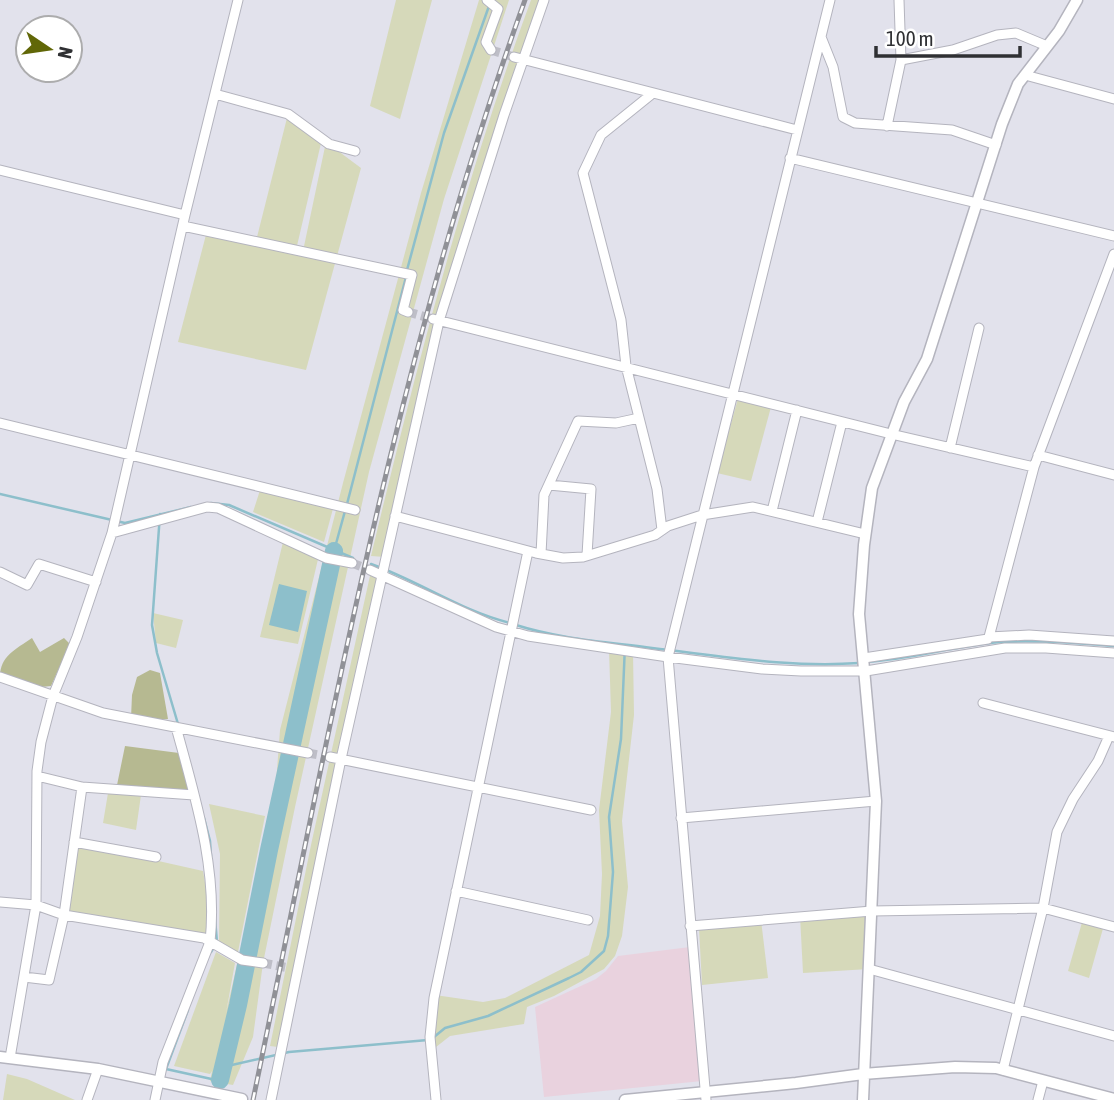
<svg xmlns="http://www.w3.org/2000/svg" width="1114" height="1100" font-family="'Asap Condensed',sans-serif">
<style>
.industrial{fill:#e9d2de}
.green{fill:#d6d9ba}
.forest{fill:#b6b991}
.water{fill:#8dbfcb}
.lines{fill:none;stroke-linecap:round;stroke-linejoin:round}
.stream{stroke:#8dbfcb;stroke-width:2.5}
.river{stroke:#8dbfcb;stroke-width:18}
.minor-tunnel{stroke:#bebec7;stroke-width:9;stroke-dasharray:9 4.5;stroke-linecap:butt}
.minor-casing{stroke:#b4b4be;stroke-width:11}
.tertiary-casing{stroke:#b4b4be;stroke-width:13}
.minor{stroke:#fff;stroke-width:9}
.tertiary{stroke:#fff;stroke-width:10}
.rail-casing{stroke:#909197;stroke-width:5}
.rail{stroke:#fff;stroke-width:2.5;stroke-dasharray:8;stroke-linecap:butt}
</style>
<rect width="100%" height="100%" fill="#e2e2ec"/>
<!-- industrial -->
<path class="industrial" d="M 690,947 L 702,1081 L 544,1097 L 535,1007 L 596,979 L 606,971 L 618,956 Z"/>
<!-- green -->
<path class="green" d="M 396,0 L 432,0 L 400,119 L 370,106 Z
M 479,0 L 509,0 L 444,199 L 369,472 L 295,807 L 263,963 L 253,1037 L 233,1085 L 210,1081 L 212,1071 L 210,1074 L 174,1066 L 216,952 L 235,963 L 226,1013 L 275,797 L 280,730 L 343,483 L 421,193 Z
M 531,0 L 544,0 L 440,319 L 385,557 L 371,556 C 416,368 464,181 531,0 Z
M 288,114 L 322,139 L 296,250 L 303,251 L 326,142 L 361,168 L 306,370 L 178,342 L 207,231 L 256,241 Z
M 739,395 L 771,407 L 751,481 L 717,473 Z
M 261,487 L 334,505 L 324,542 L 253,512 Z
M 284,538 L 319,555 L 298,644 L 260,637 Z
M 371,571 L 381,575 L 278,1047 L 270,1046 L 311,845 Z
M 153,613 L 183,620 L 176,648 L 156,643 Z
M 609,649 L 633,652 L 634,715 L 622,821 L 628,887 L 622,936 L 615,956 L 604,969 L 554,996 L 527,1007 L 524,1024 L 450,1036 L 431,1051 L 435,995 L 483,1002 L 505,998 L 589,955 L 600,916 L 602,874 L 599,810 L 611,712 Z
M 108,793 L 141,795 L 136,830 L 103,823 Z
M 209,804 L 265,816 L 237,957 L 219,946 L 220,854 Z
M 78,843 L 203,871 L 212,923 L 210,937 L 68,915 Z
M 872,911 L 869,969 L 803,973 L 800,916 Z
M 1083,919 L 1104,925 L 1089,978 L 1068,971 Z
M 761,920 L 768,978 L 702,985 L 699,928 Z
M 7,1074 L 27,1079 L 75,1100 L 3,1100 Z"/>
<!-- forest -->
<path class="forest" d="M 32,638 L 40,652 L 64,638 L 70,644 L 51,686 L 31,688 L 0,677 C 0,656 16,649 32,638 Z
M 150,670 L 160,673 L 168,719 L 144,721 L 131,718 L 132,695 L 137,677 Z
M 125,746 L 179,753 L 190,795 L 116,790 Z"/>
<!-- water -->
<path class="water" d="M 279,584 L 307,591 L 298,632 L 269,625 Z"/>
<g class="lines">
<!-- stream -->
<path class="stream" d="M 407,270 L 444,133 L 489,6
M 0,494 L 125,523 L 191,507
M 211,503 L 229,505 L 353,558
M 347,504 L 406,277
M 160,514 L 152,625 L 157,653 L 178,724
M 334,551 L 345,511
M 371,564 C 419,581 461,611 510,623
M 516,625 C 560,639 607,642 652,648 C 722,656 789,668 859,663
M 866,662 C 911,659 955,646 1000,642 C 1038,640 1076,643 1114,646
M 204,818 L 210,841 L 211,856
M 211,952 L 217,942 L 215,919
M 188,1010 L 166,1069 L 216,1080 L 223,1067 L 289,1052 L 428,1040
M 434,1037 L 445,1028 L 488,1016 L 569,978 L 581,972 L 604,951 L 608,936 L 613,872 L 609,817 L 621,739 L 625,645"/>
<!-- river -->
<path class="river" d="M 220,1080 L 238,1005 L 269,850 L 334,551"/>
<!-- minor-tunnel -->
<path class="minor-tunnel" d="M 491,50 L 514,57
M 408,312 L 433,319
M 352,563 L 370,570
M 308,753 L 330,757
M 263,963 L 289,968"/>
<!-- minor casing -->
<g class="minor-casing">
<path id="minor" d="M 487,0 L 498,9 L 486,42 L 491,50
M 821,37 L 833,67 L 843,117 L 855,123 L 952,130 L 996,145
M 514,57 L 797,130
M 901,60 L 953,50 L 997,35 L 1016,33 L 1047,46
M 1025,75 L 1114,99
M 653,93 L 601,135 L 583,173 L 621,320 L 626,366 L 657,489 L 662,530
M 215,94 L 288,114 L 329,144 L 355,151
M 887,126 L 901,60 L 899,0
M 790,158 L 1114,236
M 0,170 L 185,215
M 183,226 L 412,275 L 403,310 L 408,312
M 433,319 L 891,434 L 1034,467
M 0,423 L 355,510
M 950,448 L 979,328
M 1038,455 L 1114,475
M 549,485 L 591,489 L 587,555
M 772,511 L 797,410
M 395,516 L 536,553 L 563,558 L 583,557 L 655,535 L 668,526 L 702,515 L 753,507 L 865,534
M 817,522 L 842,422
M 112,533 L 207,507 L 218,508 L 326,558 L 352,563
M 541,554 L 544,495 L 578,421 L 616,423 L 639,418
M 370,570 L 496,627 L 528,636 L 668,657 L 762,669 L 801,671 L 866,671 L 1005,648 L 1046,648 L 1114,653
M 0,572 L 27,585 L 39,564 L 96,582
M 989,637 L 1034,467 L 1114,254
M 864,658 L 988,639 L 989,637 L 1029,635 L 1114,641
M 0,677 L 103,713 L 308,753
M 983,703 L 1114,737
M 330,757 L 591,810
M 37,776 L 82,787 L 194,795
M 681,818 L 876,801
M 74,842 L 156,857
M 456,891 L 588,920
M 0,902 L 36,905 L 64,915 L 204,938 L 242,960 L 263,963
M 690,926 L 872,911 L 1043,908 L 1114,927
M 869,969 L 1114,1036
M 24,977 L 49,980 L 64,915 L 82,787
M 10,1058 L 36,905 L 37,771 L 41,742 L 53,696 L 77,637 L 112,533 L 185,215 L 238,0
M 1003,1070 L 1043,908 L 1057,832 L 1073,799 L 1098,761 L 1109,736
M 87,1100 L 98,1069
M 155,1100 L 163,1062 L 210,942 C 218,869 195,797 176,727
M 271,1100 L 341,759 L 439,321 L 504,115 L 544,0
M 436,1100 L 430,1037 L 434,998 L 528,551
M 706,1100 L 668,657 L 830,0
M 1038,1100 L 1043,1081"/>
</g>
<!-- tertiary casing -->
<g class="tertiary-casing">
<path id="tertiary" d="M 0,1057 L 98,1069 L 242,1099
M 625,1100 L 796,1083 L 863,1074 L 955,1067 L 996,1068 L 1114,1099
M 863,1100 L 876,801 L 859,614 L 864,545 L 872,488 L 904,402 L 927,359 L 1002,124 L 1018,84 L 1059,31 L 1077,0"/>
</g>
<!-- minor -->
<use href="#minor" class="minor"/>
<!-- tertiary -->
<use href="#tertiary" class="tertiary"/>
<!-- rail casing -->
<g class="rail-casing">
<path id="rail" d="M 253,1100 C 330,730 396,356 525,0"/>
</g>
<!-- rail -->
<use href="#rail" class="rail"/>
</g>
<!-- north arrow -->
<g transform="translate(49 49) rotate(103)"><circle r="33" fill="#ffffff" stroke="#acacad" stroke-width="2"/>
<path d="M0-5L12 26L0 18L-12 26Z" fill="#616707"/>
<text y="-10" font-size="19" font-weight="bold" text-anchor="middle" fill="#2f3033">N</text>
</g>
<!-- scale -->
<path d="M876 46v10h144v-10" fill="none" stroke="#2f3033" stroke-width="3.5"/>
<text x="886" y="46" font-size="21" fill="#2f3033" stroke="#ffffff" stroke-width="5" paint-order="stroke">100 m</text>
</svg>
